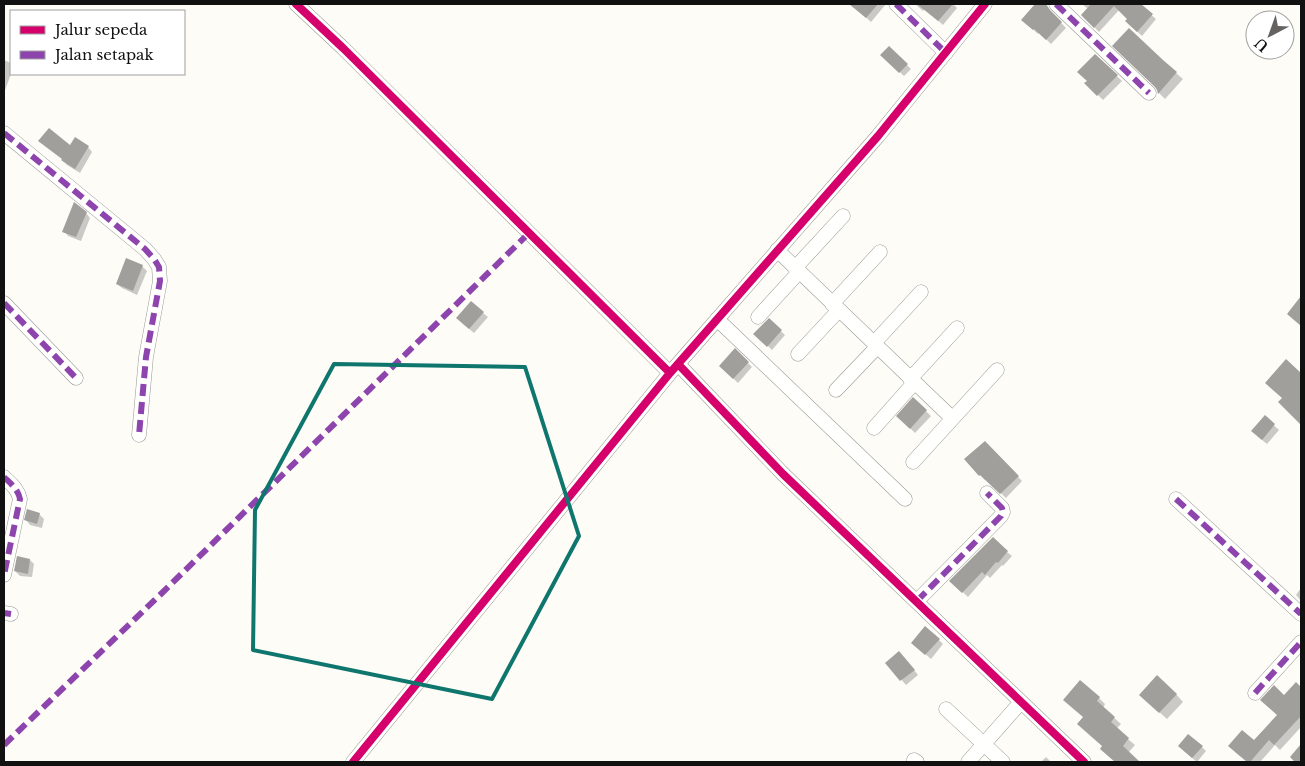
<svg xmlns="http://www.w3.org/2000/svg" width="1305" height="766" font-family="'Libre Baskerville',serif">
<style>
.shadow{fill:#0003}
.building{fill:#a19f9c}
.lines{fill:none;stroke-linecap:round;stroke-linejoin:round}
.minor-casing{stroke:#979795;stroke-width:15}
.minor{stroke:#fffffe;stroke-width:14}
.quiet{stroke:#8e44ad;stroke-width:6;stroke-dasharray:12 6;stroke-linecap:butt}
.cycleway-casing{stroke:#fff;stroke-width:11}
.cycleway{stroke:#d6006c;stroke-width:8}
.marked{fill:none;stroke:#0f766e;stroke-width:4;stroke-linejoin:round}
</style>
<rect width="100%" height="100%" fill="#fdfcf7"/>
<!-- shadow -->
<path class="shadow" d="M 851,4 L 886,4 L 871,22 Z
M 915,4 L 953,4 L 957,8 L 943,25 L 925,9 L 923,11 Z
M 1037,4 L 1043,4 L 1066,28 L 1051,44 L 1039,32 L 1038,34 L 1023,20 Z
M 1082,4 L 1139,4 L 1156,19 L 1142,36 L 1131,26 L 1129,19 L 1119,10 L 1099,32 L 1082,15 L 1088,9 Z
M 889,47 L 911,69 L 904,76 L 882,55 Z
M 1095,55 L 1122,81 L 1103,100 L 1086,83 L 1088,81 Z
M 4,60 L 11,63 L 11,74 L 4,93 Z
M 1162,61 L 1183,79 L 1165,99 L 1159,93 L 1158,90 Z
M 71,146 L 88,147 L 92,152 L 80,173 L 67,165 L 62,160 Z
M 86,213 L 90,218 L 81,241 L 68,236 L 64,231 Z
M 142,266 L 147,271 L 137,295 L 122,288 L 117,284 Z
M 483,313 L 488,317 L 474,333 L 462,323 Z
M 769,320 L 785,335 L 772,350 L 755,334 Z
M 735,350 L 752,367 L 738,383 L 720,366 Z
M 913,399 L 931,416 L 915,433 L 898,416 Z
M 1265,417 L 1279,430 L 1267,444 L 1257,436 Z
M 985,442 L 1022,481 L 1006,498 L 986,479 L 985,480 L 966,460 Z
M 39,514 L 44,519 L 42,528 L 30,525 L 26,520 Z
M 1007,552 L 1012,556 L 1003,566 L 1002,565 L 990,578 L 987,575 L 968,597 L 951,581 Z
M 30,560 L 34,564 L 32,577 L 20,576 L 15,571 Z
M 1301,588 L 1301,601 L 1296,595 Z
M 939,640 L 943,644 L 931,659 L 917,647 Z
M 904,657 L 918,675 L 906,685 L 887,663 Z
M 1296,684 L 1301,689 L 1301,727 L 1280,750 L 1275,745 L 1260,762 L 1248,762 L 1235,752 L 1254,742 L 1278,715 L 1285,697 Z
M 1176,694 L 1183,702 L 1167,719 L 1148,702 Z
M 1099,698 L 1105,704 L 1103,708 L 1121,724 L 1116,729 L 1135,745 L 1128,753 L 1138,762 L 1116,762 L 1108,755 L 1104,746 L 1079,723 Z
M 1202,747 L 1206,751 L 1197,762 L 1184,751 Z
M 1046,757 L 1051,762 L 1041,762 Z"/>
<!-- building -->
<path class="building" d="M 849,4 L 878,4 L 866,18 Z
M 917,4 L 953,4 L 938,21 Z
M 1035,4 L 1046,4 L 1050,10 L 1062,22 L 1046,40 L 1034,29 L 1033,30 L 1021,20 Z
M 1091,4 L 1141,4 L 1153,14 L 1137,32 L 1125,21 L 1127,19 L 1114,6 L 1094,28 L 1081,15 Z
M 1129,28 L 1163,60 L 1177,72 L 1158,94 L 1157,90 L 1155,87 L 1112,46 Z
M 889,46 L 908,64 L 899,73 L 880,55 Z
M 1095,54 L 1118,75 L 1097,96 L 1084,83 L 1087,81 L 1077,72 Z
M 49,128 L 70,145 L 75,137 L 89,146 L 75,169 L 61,160 L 62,159 L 38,141 Z
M 74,202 L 87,212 L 76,237 L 62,232 Z
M 126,258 L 143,265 L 133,291 L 116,284 Z
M 1301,296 L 1301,326 L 1287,314 Z
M 471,301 L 484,312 L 469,329 L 456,318 Z
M 769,318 L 782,330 L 767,347 L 753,334 Z
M 735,348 L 749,362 L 733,379 L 719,366 Z
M 1286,359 L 1301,373 L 1301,425 L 1278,402 L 1282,398 L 1265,383 Z
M 913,397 L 927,410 L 910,429 L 896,416 Z
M 1265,415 L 1275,424 L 1262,440 L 1251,431 Z
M 985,441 L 1019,476 L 1000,494 L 980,475 L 979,476 L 964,459 Z
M 27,509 L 40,513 L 37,524 L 24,520 Z
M 993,537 L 1008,551 L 998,563 L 996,562 L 985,575 L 982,572 L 962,593 L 949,581 Z
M 17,556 L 30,559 L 28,574 L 14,571 Z
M 925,626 L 940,639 L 925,655 L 911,643 Z
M 899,651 L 915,670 L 900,681 L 885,663 Z
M 1157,675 L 1177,694 L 1159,713 L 1139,695 Z
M 1080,680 L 1100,697 L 1097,701 L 1115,717 L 1111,722 L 1129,738 L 1123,746 L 1140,762 L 1115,762 L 1100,749 L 1102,746 L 1077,724 L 1083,717 L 1063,700 Z
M 1296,682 L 1301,687 L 1301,716 L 1274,745 L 1269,740 L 1250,762 L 1247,762 L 1228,746 L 1242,730 L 1254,740 L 1277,715 L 1260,700 L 1274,685 L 1284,695 Z
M 1188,734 L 1203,746 L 1192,758 L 1178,746 Z
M 1301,744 L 1301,762 L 1295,762 L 1290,757 Z"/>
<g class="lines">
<!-- minor casing -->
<g class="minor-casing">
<path id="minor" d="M 296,4 L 343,48 L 670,373
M 896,4 L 946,53
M 1056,4 L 1149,93
M 4,133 L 145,249 L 154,259 L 159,267 L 160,281 L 146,357 L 139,435
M 777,250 L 952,418
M 795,268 L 843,216
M 4,303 L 76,378
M 832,304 L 880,252
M 758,317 L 799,272
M 717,319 L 905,499
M 874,343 L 921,292
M 798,354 L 839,310
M 678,364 L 783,474 L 1084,762
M 910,379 L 957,328
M 836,390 L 877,347
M 874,428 L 914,383
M 913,462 L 997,370
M 4,477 C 11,484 18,489 20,499 L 4,575
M 1176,499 L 1301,614
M 917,601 L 1001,516 L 1003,512 L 1002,508 L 987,493
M 4,613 L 11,614
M 1255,693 L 1301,642
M 946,709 L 1003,762
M 914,760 L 917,762
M 353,762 L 670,373 L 878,136 L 985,4
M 968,762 L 1021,702"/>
</g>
<!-- minor -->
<use href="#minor" class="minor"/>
<!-- quiet -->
<path class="quiet" d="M 896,4 L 946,53
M 1056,4 L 1149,93
M 4,133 L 145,249 L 154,259 L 159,267 L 160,281 L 146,357 L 139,435
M 4,303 L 76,378
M 4,477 C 11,484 18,489 20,499 L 4,575
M 1176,499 L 1301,614
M 917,601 L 1001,516 L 1003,512 L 1002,508 L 987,493
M 4,613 L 11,614
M 1255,693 L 1301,642
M 4,745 L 163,592 L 529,233"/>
<!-- cycleway casing -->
<g class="cycleway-casing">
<path id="cycleway" d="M 296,4 L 343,48 L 670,373
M 678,364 L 783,474 L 1084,762
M 353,762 L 670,373 L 878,136 L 985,4"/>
</g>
<!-- cycleway -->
<use href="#cycleway" class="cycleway"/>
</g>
<!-- marked area -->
<path class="marked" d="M 334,364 L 525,367 L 579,536 L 492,699 L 253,650 L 255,510 Z"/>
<!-- border -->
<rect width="1305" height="766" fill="none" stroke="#111111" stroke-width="10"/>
<!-- legend -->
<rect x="10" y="10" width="175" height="65" fill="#ffffff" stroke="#a0a0a0"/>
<rect x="20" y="26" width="25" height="8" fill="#d6006c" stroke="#a0a0a0"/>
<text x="55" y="35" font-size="15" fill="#111111">Jalur sepeda</text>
<rect x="20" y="51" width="25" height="8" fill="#8e44ad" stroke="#a0a0a0"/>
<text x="55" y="60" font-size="15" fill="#111111">Jalan setapak</text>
<!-- north arrow -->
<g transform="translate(1270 35) rotate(221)"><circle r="24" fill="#ffffff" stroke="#a0a0a0"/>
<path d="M0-4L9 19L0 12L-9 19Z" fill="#646362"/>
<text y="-8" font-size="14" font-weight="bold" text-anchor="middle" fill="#111111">U</text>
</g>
</svg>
